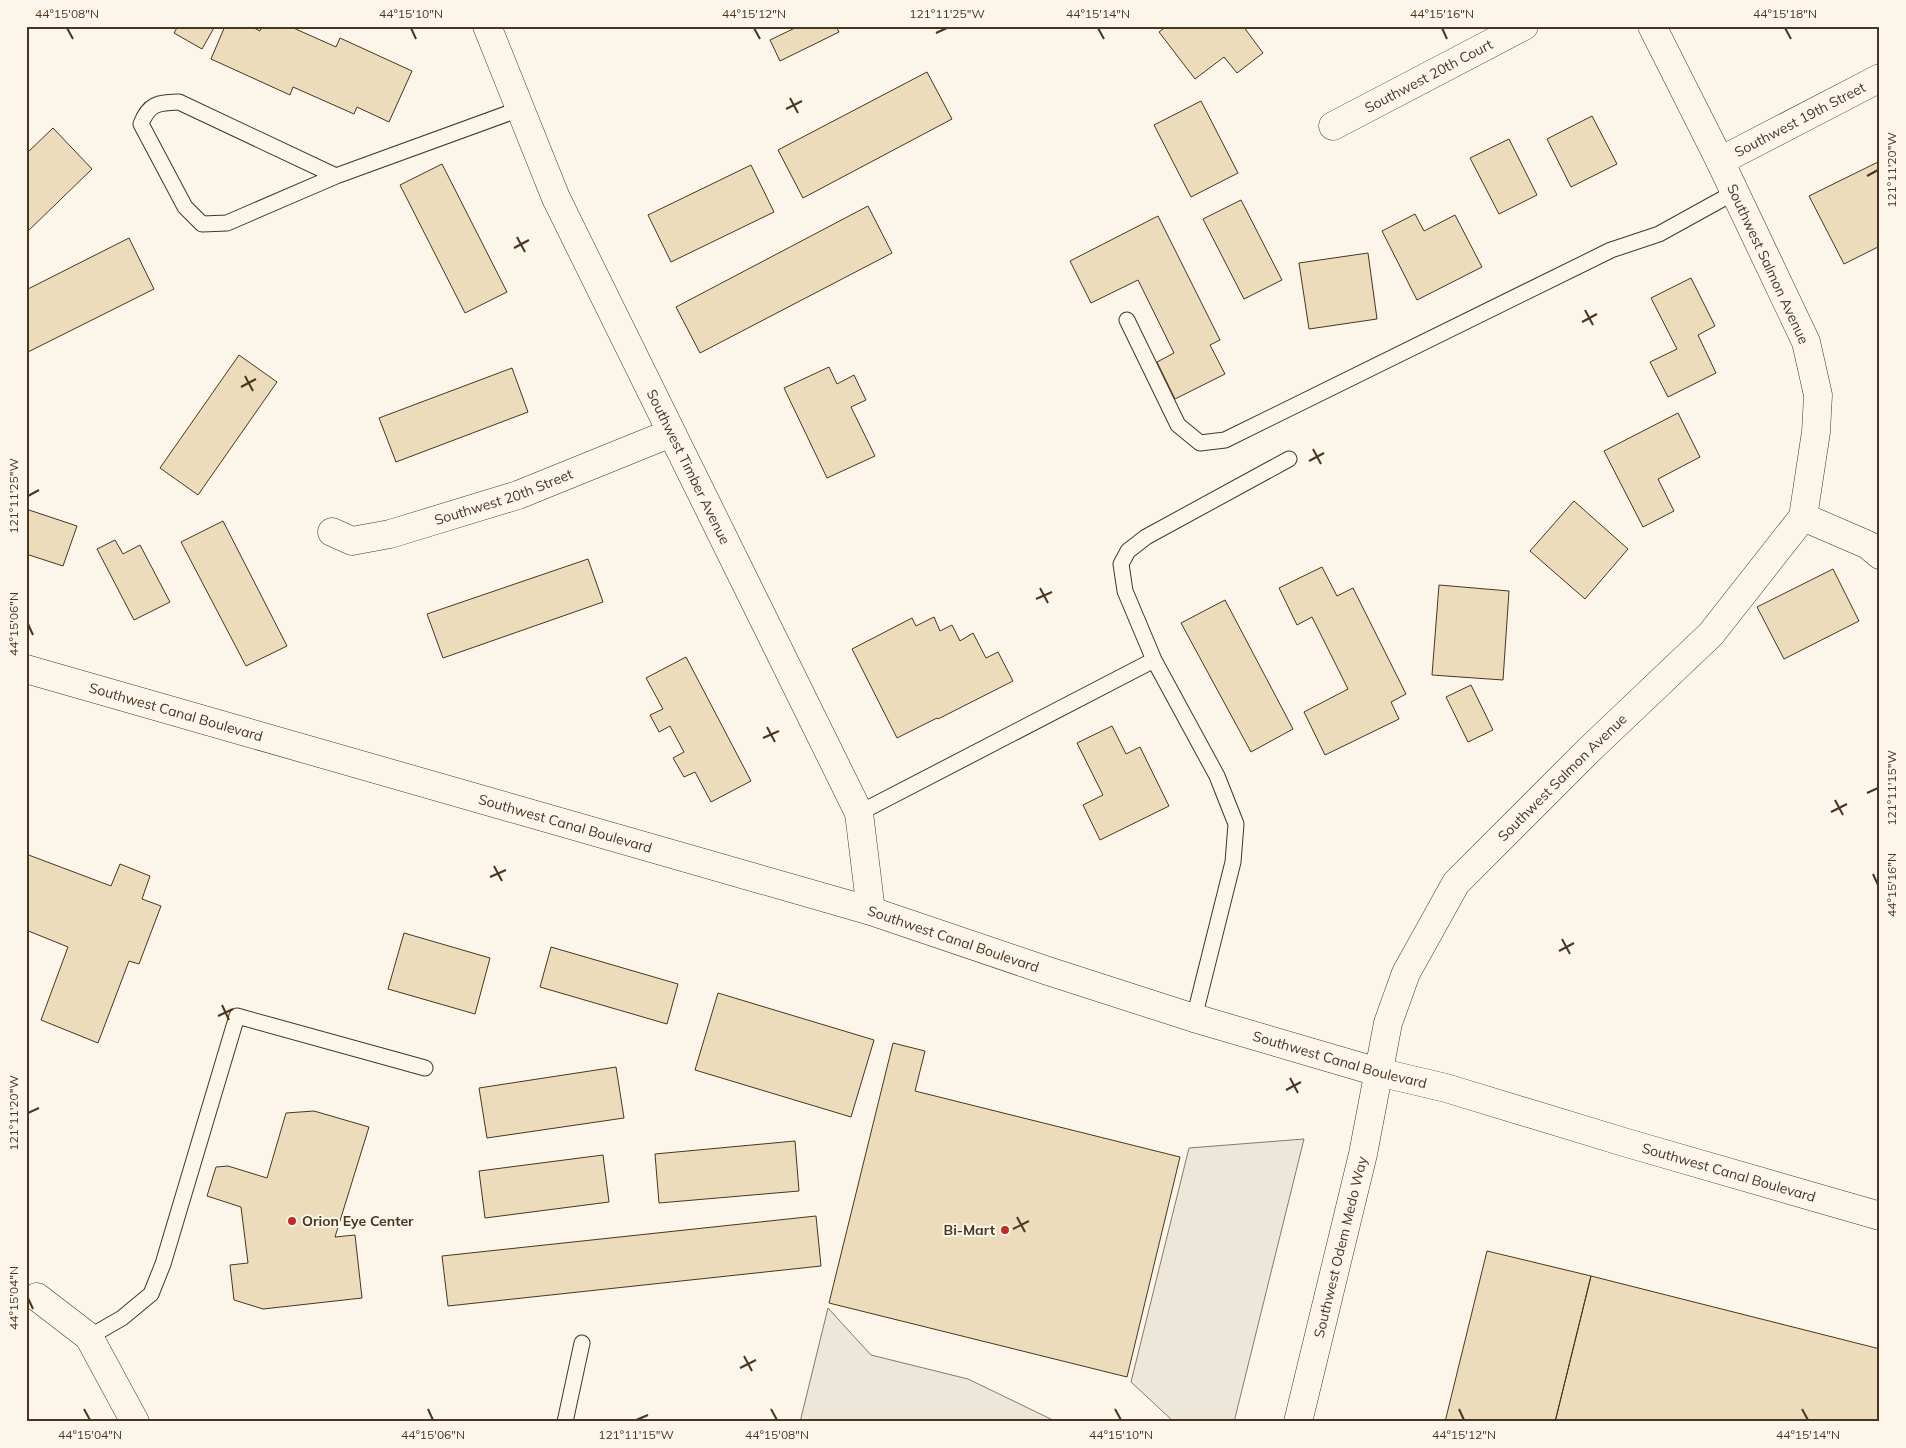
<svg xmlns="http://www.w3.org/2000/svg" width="1906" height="1448" font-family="Mulish,sans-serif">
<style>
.parking{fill:#ede7d9;stroke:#887966}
.building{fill:#ecdcbc;stroke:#4a3520}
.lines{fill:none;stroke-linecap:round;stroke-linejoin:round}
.service-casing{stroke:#4a3520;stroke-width:17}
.minor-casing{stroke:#4a3520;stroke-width:29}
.secondary-casing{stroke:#4a3520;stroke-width:29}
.service{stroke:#fbf6e9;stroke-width:15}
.minor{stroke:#fbf6e9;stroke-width:28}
.secondary{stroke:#fbf6e9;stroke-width:28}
.ticks{fill:none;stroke:#4a3520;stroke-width:2}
.poi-dot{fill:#c62828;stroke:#fbf6e9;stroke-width:2}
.labels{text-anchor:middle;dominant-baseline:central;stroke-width:4;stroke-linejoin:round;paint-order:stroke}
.street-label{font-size:14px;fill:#4a3520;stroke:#fbf6e9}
.poi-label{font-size:14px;font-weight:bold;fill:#4a3520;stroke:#fbf6e9;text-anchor:start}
.neatline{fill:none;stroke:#4a3520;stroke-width:2}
.ticks-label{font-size:12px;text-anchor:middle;fill:#4a3520}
</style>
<rect width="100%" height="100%" fill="#fbf6e9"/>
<!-- parking -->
<path class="parking" d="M 1304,1139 L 1234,1422 L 1174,1422 L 1131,1382 L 1189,1148 Z
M 828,1308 L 871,1355 L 968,1379 L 1057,1422 L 800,1422 Z"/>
<!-- building -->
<path class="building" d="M 178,26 L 215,26 L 202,49 L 174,33 Z
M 225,26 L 250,26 L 260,31 L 262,26 L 289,26 L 336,47 L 340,38 L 412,71 L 389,122 L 357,107 L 354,114 L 293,87 L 290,95 L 211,59 Z
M 799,26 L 836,26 L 839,32 L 780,61 L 770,40 Z
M 1167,26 L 1243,26 L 1263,53 L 1237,73 L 1224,57 L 1195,79 L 1159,32 Z
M 927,72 L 952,119 L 803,198 L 778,150 Z
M 1201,101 L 1238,173 L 1191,197 L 1154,125 Z
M 1592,116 L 1617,164 L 1571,187 L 1547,139 Z
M 53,128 L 92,169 L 26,233 L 26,154 Z
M 1509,139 L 1537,195 L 1499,214 L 1470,158 Z
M 1880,161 L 1880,246 L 1844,264 L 1809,196 Z
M 442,164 L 507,292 L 465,313 L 400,185 Z
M 751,165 L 774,212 L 671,262 L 648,215 Z
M 1241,200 L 1282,280 L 1244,299 L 1203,219 Z
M 868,206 L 892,253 L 700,353 L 676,307 Z
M 1415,214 L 1424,231 L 1455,215 L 1482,267 L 1417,300 L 1382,231 Z
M 1158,216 L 1220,340 L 1210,345 L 1225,374 L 1175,399 L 1157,362 L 1174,353 L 1138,280 L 1091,303 L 1070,261 Z
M 129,238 L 154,289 L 26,353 L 26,290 Z
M 1368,253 L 1377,319 L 1309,329 L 1299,263 Z
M 1691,278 L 1715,326 L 1698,335 L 1716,373 L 1668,397 L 1650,362 L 1677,349 L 1651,298 Z
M 239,355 L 277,382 L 198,495 L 160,468 Z
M 829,367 L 837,384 L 854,375 L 866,400 L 851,407 L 875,456 L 827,478 L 784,388 Z
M 512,368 L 528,412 L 396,462 L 379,418 Z
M 1678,413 L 1700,457 L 1658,479 L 1674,511 L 1643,527 L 1604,451 Z
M 1574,501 L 1628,549 L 1585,599 L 1530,551 Z
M 26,509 L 77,526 L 63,566 L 26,554 Z
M 223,521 L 287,646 L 246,666 L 181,542 Z
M 115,540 L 123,554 L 140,545 L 170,602 L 134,620 L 97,549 Z
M 588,559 L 603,602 L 443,658 L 427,614 Z
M 1322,567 L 1337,596 L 1353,588 L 1406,694 L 1391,702 L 1399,719 L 1325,755 L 1304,712 L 1348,689 L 1312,617 L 1297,625 L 1279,588 Z
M 1833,569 L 1859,621 L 1784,659 L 1757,607 Z
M 1439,585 L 1509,591 L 1503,680 L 1432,675 Z
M 1225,600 L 1293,729 L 1251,752 L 1181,623 Z
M 934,617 L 940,631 L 952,625 L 960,641 L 973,633 L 986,658 L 998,652 L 1013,681 L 938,719 L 937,718 L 897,738 L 852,649 L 912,618 L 916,626 Z
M 686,657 L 751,781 L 711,802 L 695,772 L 684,777 L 673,758 L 684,752 L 670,726 L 659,732 L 650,715 L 663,709 L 646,678 Z
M 1471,685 L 1493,730 L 1468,742 L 1446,697 Z
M 1112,726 L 1126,754 L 1140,747 L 1169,806 L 1100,840 L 1083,805 L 1103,795 L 1077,743 Z
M 26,854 L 111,886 L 120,864 L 150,876 L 142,899 L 161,906 L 139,964 L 129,961 L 98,1043 L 41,1020 L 68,947 L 26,930 Z
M 404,933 L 490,958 L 475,1014 L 388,989 Z
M 551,947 L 678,984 L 667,1024 L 540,987 Z
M 718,993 L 874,1040 L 851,1117 L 695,1070 Z
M 893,1043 L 925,1051 L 915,1091 L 1180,1157 L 1127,1377 L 829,1303 Z
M 616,1067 L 624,1118 L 487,1138 L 479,1088 Z
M 314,1111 L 369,1127 L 335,1237 L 355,1235 L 362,1298 L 263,1309 L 234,1300 L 230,1265 L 248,1263 L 241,1207 L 207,1196 L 216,1167 L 228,1166 L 267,1178 L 286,1113 Z
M 795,1141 L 799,1191 L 659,1203 L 655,1154 Z
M 603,1155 L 609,1202 L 485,1218 L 479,1171 Z
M 816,1216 L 821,1266 L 448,1306 L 442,1256 Z
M 1487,1251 L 1591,1276 L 1555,1422 L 1445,1422 Z
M 1591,1276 L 1880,1349 L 1880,1422 L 1555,1422 Z"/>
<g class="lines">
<!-- service casing -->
<g class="service-casing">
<path id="service" d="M 336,176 L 227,223 L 202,224 L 185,207 L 141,124 C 149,103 158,103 179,102 L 336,176 L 520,109
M 1127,320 L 1178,425 L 1200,443 L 1225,440 L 1611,250 L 1659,234 L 1735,192
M 859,813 L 1154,660
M 1194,1018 L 1233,862 L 1236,824 L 1217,776 L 1154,660 L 1125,591 L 1121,564 L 1128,551 L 1146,537 L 1289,459
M 89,1337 L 122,1318 L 151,1294 L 163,1264 L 237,1016 L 425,1068
M 565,1422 L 582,1343"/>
</g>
<!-- minor casing -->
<g class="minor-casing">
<g id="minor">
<path id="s1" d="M 487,26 L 556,198 L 859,813 L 871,911"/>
<path id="s2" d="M 1333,126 L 1524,26"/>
<path id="s3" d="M 1720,161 L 1880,78"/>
<path d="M 1803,517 L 1868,545 L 1880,555"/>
<path id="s4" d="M 332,532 L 352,541 L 390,534 L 518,495 L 671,433"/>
<path d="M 37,1297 L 89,1337 L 135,1422"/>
</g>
</g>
<!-- secondary casing -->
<g class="secondary-casing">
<g id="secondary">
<path id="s5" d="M 26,669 L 871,911 L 1048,971 L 1194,1018 L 1378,1072 L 1446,1088 L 1627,1143 L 1880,1216"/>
<path id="s6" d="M 1298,1422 L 1363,1154 L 1388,1023 L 1406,973 L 1456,883 L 1590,749 L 1711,634 L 1803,517 L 1816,432 L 1818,395 L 1806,342 L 1720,161 L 1652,26"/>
</g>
</g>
<!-- service -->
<use href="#service" class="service"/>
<!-- minor -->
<use href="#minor" class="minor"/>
<!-- secondary -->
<use href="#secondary" class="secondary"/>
</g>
<!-- ticks -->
<path class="ticks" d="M 67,28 L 73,39M 411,28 L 416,39M 754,28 L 760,39M 1098,28 L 1104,39M 1442,28 L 1447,39M 1785,28 L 1791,39M 936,33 L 947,28M 790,98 L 798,113M 786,109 L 802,101M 1867,176 L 1878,170M 517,237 L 525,252M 514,248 L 529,240M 1585,310 L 1593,325M 1582,322 L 1597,314M 245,376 L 253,391M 241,387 L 256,379M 1313,449 L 1321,464M 1309,461 L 1324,453M 28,496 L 39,490M 1040,588 L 1048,603M 1036,599 L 1052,592M 28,624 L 33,635M 767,727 L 775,742M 763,738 L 779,731M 1867,793 L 1878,788M 1835,800 L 1843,815M 1831,812 L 1847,804M 494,866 L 502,881M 1873,874 L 1878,885M 490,877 L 506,870M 1562,939 L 1570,954M 1559,951 L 1574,943M 222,1005 L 229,1020M 218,1016 L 233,1009M 1290,1078 L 1298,1093M 1286,1090 L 1301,1082M 28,1113 L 39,1108M 1017,1217 L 1025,1232M 1013,1229 L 1029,1221M 28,1298 L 33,1309M 744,1356 L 752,1371M 740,1368 L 756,1360M 84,1409 L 90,1420M 428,1409 L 433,1420M 771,1409 L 777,1420M 1115,1409 L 1121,1420M 1459,1409 L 1464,1420M 1802,1409 L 1808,1420M 636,1420 L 648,1415"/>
<!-- markers -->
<g class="poi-dot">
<circle cx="292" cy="1221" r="5"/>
<circle cx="1005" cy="1230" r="5"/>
</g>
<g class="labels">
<!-- street labels -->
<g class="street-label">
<text stroke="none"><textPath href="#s2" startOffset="108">Southwest 20th Court</textPath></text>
<text stroke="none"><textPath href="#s3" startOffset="90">Southwest 19th Street</textPath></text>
<text transform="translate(1768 264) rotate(65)">Southwest Salmon Avenue</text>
<text stroke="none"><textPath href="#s1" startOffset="485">Southwest Timber Avenue</textPath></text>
<text stroke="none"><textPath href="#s4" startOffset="180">Southwest 20th Street</textPath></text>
<text stroke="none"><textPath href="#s5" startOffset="156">Southwest Canal Boulevard</textPath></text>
<text stroke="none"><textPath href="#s6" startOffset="715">Southwest Salmon Avenue</textPath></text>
<text stroke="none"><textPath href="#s5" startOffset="561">Southwest Canal Boulevard</textPath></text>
<text stroke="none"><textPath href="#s5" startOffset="966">Southwest Canal Boulevard</textPath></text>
<text stroke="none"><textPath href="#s5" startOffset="1371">Southwest Canal Boulevard</textPath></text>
<text stroke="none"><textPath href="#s5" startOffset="1776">Southwest Canal Boulevard</textPath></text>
<text stroke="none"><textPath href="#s6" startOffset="180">Southwest Odem Medo Way</textPath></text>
</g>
<!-- poi labels -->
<g class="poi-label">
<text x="302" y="1221">Orion Eye Center</text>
<text x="995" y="1230" text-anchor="end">Bi-Mart</text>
</g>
</g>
<!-- border -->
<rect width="1906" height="1448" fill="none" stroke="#fbf6e9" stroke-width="55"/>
<rect x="28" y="28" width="1850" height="1392" class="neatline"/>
<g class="ticks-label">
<text x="67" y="18">44°15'08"N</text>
<text x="411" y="18">44°15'10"N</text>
<text x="754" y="18">44°15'12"N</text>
<text x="947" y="18">121°11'25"W</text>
<text x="1098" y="18">44°15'14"N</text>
<text x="1442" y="18">44°15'16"N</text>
<text x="1785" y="18">44°15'18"N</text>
<text transform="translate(1892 170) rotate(-90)" y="4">121°11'20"W</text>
<text transform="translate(14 496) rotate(-90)" y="4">121°11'25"W</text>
<text transform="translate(14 624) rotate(-90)" y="4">44°15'06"N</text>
<text transform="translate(1892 788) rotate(-90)" y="4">121°11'15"W</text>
<text transform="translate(1892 885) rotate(-90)" y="4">44°15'16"N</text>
<text transform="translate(14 1113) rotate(-90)" y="4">121°11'20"W</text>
<text transform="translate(14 1298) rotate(-90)" y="4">44°15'04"N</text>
<text x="90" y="1439">44°15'04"N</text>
<text x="433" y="1439">44°15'06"N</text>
<text x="636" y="1439">121°11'15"W</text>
<text x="777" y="1439">44°15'08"N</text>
<text x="1121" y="1439">44°15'10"N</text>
<text x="1464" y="1439">44°15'12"N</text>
<text x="1808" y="1439">44°15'14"N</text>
</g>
</svg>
